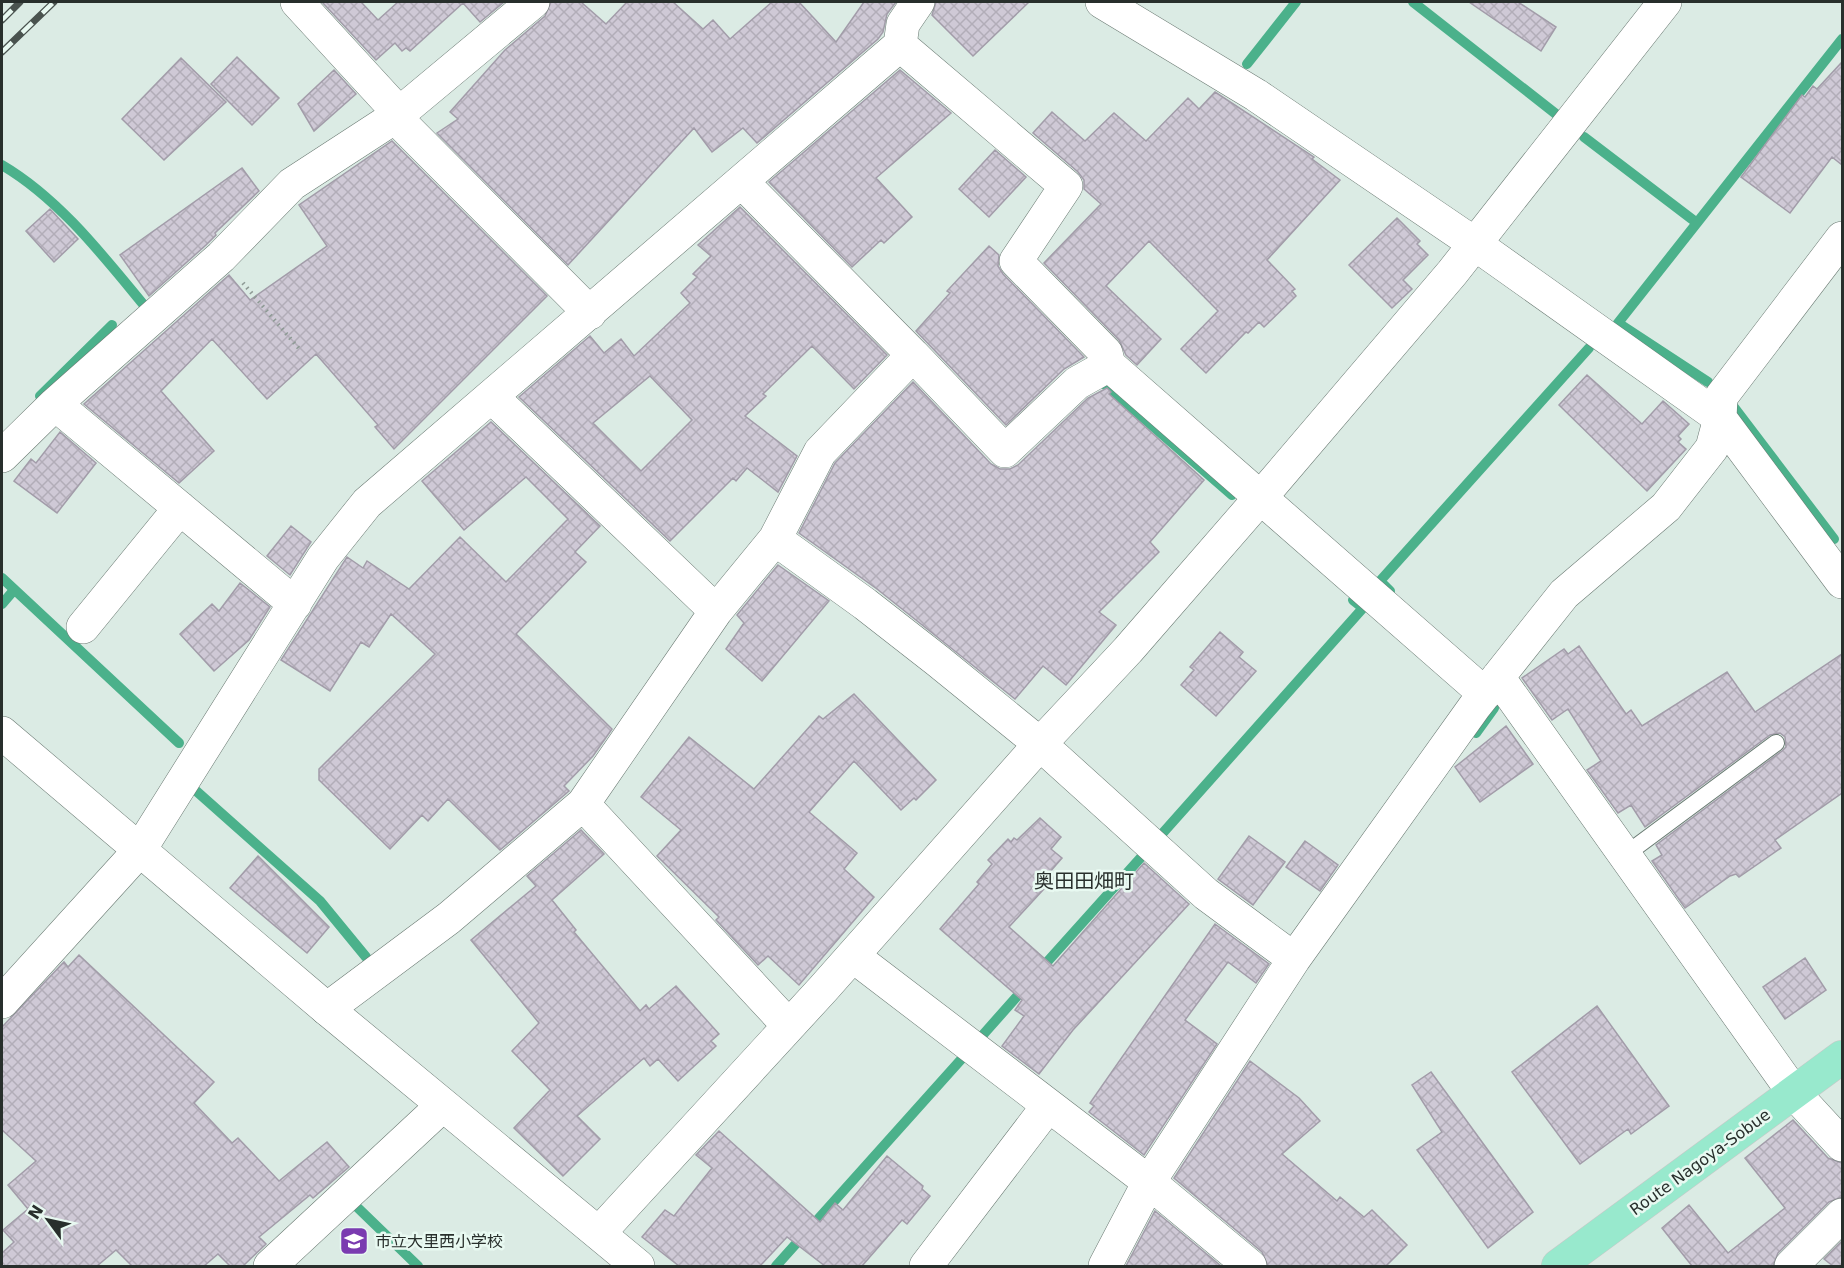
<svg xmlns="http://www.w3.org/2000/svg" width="1844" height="1268" font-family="'DejaVu Sans','Noto Sans JP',sans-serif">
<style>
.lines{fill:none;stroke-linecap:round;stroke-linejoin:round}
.stream{stroke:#4bb18b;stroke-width:10}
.building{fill:url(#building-cross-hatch);stroke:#a29ca9;stroke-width:1.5;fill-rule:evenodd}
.service-casing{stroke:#6b7a73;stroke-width:18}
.minor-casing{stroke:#6b7a73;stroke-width:34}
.tertiary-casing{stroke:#6b7a73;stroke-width:34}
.primary-casing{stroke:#c7c9c8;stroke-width:34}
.path{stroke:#8e9a95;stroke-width:4;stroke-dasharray:1.5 4.5;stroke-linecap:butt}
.service{stroke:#fff;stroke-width:16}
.minor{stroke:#fff;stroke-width:33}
.tertiary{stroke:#fff;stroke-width:33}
.primary{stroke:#98e9cd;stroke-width:33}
.rail-casing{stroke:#4a534f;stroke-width:7}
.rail{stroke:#e8f9f1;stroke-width:4.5;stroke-dasharray:14;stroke-linecap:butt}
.labels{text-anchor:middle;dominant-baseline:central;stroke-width:5;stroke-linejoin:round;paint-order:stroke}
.street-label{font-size:16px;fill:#282f2c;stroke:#e8f9f1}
.poi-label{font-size:16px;fill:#282f2c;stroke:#e8f9f1;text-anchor:start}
.quarter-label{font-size:20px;fill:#282f2c;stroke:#e8f9f1}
</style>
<defs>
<pattern id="building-cross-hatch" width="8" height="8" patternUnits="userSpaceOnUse" patternTransform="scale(1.5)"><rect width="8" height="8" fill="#cfc9d6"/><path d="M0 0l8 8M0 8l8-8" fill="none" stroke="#b2adb8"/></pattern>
</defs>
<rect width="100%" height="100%" fill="#dbebe4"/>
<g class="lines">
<!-- stream -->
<path class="stream" d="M 1413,2 L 1556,114
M 1247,64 L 1296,2
M 1584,137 L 1697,223
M 2,165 C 58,198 101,253 143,304
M 1102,382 L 1232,495
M 1708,382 L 1618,323 L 1842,39
M 40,396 L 112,325
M 1730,402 L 1834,539
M 2,578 L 179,743
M 1390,591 L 1380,581 L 1589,348
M 2,604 L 14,590
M 1476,733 L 1494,708
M 194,789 L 320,901 L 366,957
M 1161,835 L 1363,608 L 1353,600
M 1039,971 L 1144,854
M 981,1037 L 1027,985
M 358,1208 L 418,1266
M 776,1266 L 966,1054"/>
</g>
<!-- building -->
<path class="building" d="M 322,2 L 361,2 L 378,20 L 398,2 L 504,2 L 480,22 L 463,3 L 410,51 L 406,48 L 402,51 L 395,43 L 376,60 Z
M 551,2 L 581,2 L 606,24 L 627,2 L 673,2 L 703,29 L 713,20 L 730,39 L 772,2 L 799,2 L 836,42 L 864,2 L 896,2 L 887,14 L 883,32 L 878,39 L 757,143 L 743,128 L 712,152 L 694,128 L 568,265 L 437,133 L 458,119 L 450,112 L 505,50 L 545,16 Z
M 936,2 L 1029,2 L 973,56 L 932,15 Z
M 1469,2 L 1518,2 L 1556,27 L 1541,51 Z
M 237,57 L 279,98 L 252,125 L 211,84 Z
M 181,58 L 226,102 L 164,160 L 122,119 Z
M 1842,62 L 1842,165 L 1832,157 L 1790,213 L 1741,177 L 1802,95 L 1805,97 L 1813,86 L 1817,89 Z
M 334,70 L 356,94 L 314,131 L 298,104 Z
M 900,70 L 951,113 L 876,178 L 912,217 L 884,243 L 881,240 L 852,267 L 769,182 Z
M 1215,92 L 1314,157 L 1312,159 L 1340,180 L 1267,260 L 1295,289 L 1292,291 L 1296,296 L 1264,327 L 1259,322 L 1248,333 L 1246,332 L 1206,373 L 1181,349 L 1218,311 L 1149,241 L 1106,286 L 1161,339 L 1137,365 L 1126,355 L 1119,340 L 1044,263 L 1101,204 L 1084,189 L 1084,180 L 1078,172 L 1033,133 L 1052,112 L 1085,141 L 1114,113 L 1146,141 L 1188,98 L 1199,109 Z
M 392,141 L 547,296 L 394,449 L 375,427 L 378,425 L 316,354 L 267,399 L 212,339 L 161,391 L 214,451 L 179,483 L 84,404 L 229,275 L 250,300 L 327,246 L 299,205 Z
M 995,150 L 1026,177 L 989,217 L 959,189 Z
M 242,168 L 259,191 L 215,233 L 216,235 L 206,245 L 149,296 L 120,255 Z
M 740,207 L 887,355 L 854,389 L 812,346 L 763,394 L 766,396 L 745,416 L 797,456 L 778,492 L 747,468 L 736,481 L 733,478 L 670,541 L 519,397 L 590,336 L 604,353 L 621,339 L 634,356 L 690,303 L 681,293 L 697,277 L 693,274 L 711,256 L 698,245 ZM 650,376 L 692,420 L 641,471 L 593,423 Z
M 50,209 L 78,239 L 54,262 L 26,231 Z
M 1397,218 L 1420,241 L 1417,244 L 1428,255 L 1403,280 L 1412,289 L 1392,308 L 1349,265 Z
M 989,246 L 999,255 L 998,266 L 1003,274 L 1084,357 L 1064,369 L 1006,425 L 916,331 L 950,293 L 947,291 Z
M 1587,375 L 1642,424 L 1663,401 L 1689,424 L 1678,436 L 1681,439 L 1678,442 L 1686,449 L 1647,491 L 1559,405 Z
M 913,382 L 991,464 L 1000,469 L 1010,469 L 1018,465 L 1088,398 L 1107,388 L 1111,392 L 1109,394 L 1204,480 L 1150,542 L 1159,552 L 1099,612 L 1116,625 L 1066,685 L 1043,666 L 1015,699 L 877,589 L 799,533 L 835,463 Z
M 491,422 L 600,526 L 575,552 L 586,562 L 516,634 L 612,729 L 593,756 L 564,786 L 569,791 L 500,850 L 448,799 L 428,821 L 422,815 L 390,849 L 319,780 L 319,769 L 435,654 L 391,614 L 369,647 L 361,642 L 330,691 L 281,660 L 347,557 L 363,568 L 367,561 L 409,589 L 460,537 L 506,582 L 568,519 L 526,477 L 464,530 L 422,481 Z
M 60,432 L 96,463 L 57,513 L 14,481 L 31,459 L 36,463 Z
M 291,526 L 311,542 L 290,575 L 267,556 Z
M 778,565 L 829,601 L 762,681 L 726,649 L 744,623 L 737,615 Z
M 240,583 L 270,607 L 249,640 L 214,671 L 180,634 L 212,604 L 219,611 Z
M 1220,632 L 1243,652 L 1239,657 L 1256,671 L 1216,716 L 1181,685 L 1194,670 L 1190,667 Z
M 1579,646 L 1626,714 L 1631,710 L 1642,726 L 1727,672 L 1755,712 L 1842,654 L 1842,793 L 1775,840 L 1781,848 L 1739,877 L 1736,874 L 1730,876 L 1685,908 L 1652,861 L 1662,855 L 1656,845 L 1782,751 L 1786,747 L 1785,737 L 1780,733 L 1770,735 L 1645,827 L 1631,805 L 1618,813 L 1587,770 L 1601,761 L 1568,709 L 1552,720 L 1522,678 L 1564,649 L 1568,654 Z
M 854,694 L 936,780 L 916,800 L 914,798 L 901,810 L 854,761 L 809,812 L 857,853 L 844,869 L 874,897 L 799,985 L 768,956 L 758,965 L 716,920 L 719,917 L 657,856 L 681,830 L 641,797 L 689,737 L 754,789 L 819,716 L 823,719 Z
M 1506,726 L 1533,764 L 1480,802 L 1455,767 Z
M 1040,818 L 1061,837 L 1051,849 L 1062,858 L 1049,873 L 1054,878 L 1009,927 L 1053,966 L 1144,863 L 1189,904 L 1073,1030 L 1039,1074 L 1002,1046 L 1024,1016 L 1015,1010 L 1022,1000 L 940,929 L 979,884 L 977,882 L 992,864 L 988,860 L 1008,839 L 1011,842 L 1014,838 L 1017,840 Z
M 581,830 L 604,854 L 552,900 L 576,930 L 574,932 L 640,1011 L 646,1005 L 649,1009 L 676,986 L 719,1034 L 711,1041 L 716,1046 L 678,1081 L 658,1059 L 650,1066 L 644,1058 L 577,1116 L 600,1139 L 563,1176 L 514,1128 L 550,1090 L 512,1051 L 539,1023 L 471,940 L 536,886 L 527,876 Z
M 1249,836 L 1285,862 L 1253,905 L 1218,879 Z
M 1305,841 L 1338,865 L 1320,891 L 1286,867 Z
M 258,856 L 329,927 L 307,953 L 230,888 Z
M 1215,924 L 1269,964 L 1256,983 L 1228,962 L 1185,1020 L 1217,1044 L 1144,1155 L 1089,1112 L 1094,1106 L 1090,1103 Z
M 79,955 L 214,1082 L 194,1103 L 232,1143 L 238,1138 L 279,1181 L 327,1142 L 349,1167 L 313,1198 L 310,1195 L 259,1237 L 266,1244 L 243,1266 L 230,1266 L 218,1254 L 204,1266 L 132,1266 L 116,1250 L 97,1266 L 2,1266 L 2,1253 L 14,1242 L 3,1230 L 28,1209 L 8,1185 L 36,1161 L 2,1130 L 2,1027 L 64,962 L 68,967 Z
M 1805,958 L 1826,990 L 1785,1019 L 1763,987 Z
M 1597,1006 L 1669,1106 L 1631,1134 L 1628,1129 L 1580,1164 L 1512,1072 Z
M 1250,1061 L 1299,1098 L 1320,1121 L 1282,1154 L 1337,1201 L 1340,1197 L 1364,1217 L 1372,1210 L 1407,1245 L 1386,1266 L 1268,1266 L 1262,1252 L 1174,1178 Z
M 1431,1072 L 1533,1212 L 1488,1248 L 1417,1150 L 1442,1132 L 1412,1085 Z
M 1793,1120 L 1828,1158 L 1842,1163 L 1842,1197 L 1829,1202 L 1778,1253 L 1773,1266 L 1692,1266 L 1662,1228 L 1689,1205 L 1728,1253 L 1785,1208 L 1745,1158 Z
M 719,1131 L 820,1222 L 835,1203 L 843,1210 L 887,1156 L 923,1186 L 922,1189 L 930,1196 L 907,1224 L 902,1220 L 862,1266 L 825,1266 L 787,1237 L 760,1266 L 679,1266 L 642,1237 L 665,1210 L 674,1216 L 712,1168 L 696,1155 Z
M 1155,1211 L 1221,1266 L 1126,1266 Z
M 1842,1241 L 1842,1266 L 1833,1266 L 1824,1259 Z"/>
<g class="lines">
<!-- service casing -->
<g class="service-casing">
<path id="service" d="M 1625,855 L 1776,743"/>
</g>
<!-- minor casing -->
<g class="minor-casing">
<path id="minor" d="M 297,2 L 399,113
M 1102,2 L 1256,95 L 1475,244 L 1720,418 L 1842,582
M 900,45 L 1066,186 L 1016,261 L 1106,353 L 1109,365
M 395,117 L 590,313
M 742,182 L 913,355 L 820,452 L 775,539
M 913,355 L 1005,451 L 1077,383 L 1109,365 L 1485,694
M 55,404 L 295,604
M 2,456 L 55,404 L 221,257 L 292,184 L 395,117 L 533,2
M 716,611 L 775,539 L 865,604 L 938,661 L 1040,744 L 1206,894 L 1294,959
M 83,627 L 180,508
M 1498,677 L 1794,1093 L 1842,1145
M 583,804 L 789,1026
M 853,956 L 1149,1182 L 1250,1266
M 2,1002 L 139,851 L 323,558 L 367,503 L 900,45 L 903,24 L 918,2
M 327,1009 L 449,918 L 583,804 L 716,611 L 492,397
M 599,1233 L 823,989 L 1040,744 L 1128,650 L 1261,497 L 1452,273 L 1665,2
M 270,1266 L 442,1106
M 926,1266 L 1048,1106
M 1105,1266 L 1149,1182 L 1294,959 L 1475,706 L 1564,594 L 1666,507 L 1712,448 L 1720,418 L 1721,397 L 1842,238
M 1791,1266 L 1842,1215"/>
</g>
<!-- tertiary casing -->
<g class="tertiary-casing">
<path id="tertiary" d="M 2,733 L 327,1009 L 638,1266"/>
</g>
<!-- primary casing -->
<g class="primary-casing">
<path id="primary" d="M 1558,1266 L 1842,1057"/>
</g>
<!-- path -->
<path class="path" d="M 243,283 L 301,351"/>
<!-- service -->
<use href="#service" class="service"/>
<!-- minor -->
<use href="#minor" class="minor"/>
<!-- tertiary -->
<use href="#tertiary" class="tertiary"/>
<!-- primary -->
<use href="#primary" class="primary"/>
<!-- rail casing -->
<g class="rail-casing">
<path id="rail" d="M 2,20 L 20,2
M 2,52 L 54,2"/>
</g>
<!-- rail -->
<use href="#rail" class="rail"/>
</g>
<!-- icons -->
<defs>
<g id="school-square" transform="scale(1.5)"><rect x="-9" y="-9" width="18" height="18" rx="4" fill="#7a3bb0" stroke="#e8f9f1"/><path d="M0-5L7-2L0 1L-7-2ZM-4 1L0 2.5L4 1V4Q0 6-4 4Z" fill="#fff"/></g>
</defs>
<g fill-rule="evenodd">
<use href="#school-square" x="354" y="1241"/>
</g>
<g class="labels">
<!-- street labels -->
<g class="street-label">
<text transform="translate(1700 1162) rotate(-36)">Route Nagoya-Sobue</text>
</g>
<!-- poi labels -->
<g class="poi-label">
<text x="375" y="1241">市立大里西小学校</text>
</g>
<!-- quarter labels -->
<g class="quarter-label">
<text x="1084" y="881">奥田田畑町</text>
</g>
</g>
<!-- border -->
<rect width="1844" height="1268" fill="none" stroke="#282f2c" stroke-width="6"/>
<!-- north arrow -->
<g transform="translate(48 1220) rotate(303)" stroke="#e8f9f1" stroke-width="4.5" paint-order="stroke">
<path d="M0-4.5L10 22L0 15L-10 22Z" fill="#282f2c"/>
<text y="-9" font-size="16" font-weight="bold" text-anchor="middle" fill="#282f2c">N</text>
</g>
</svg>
